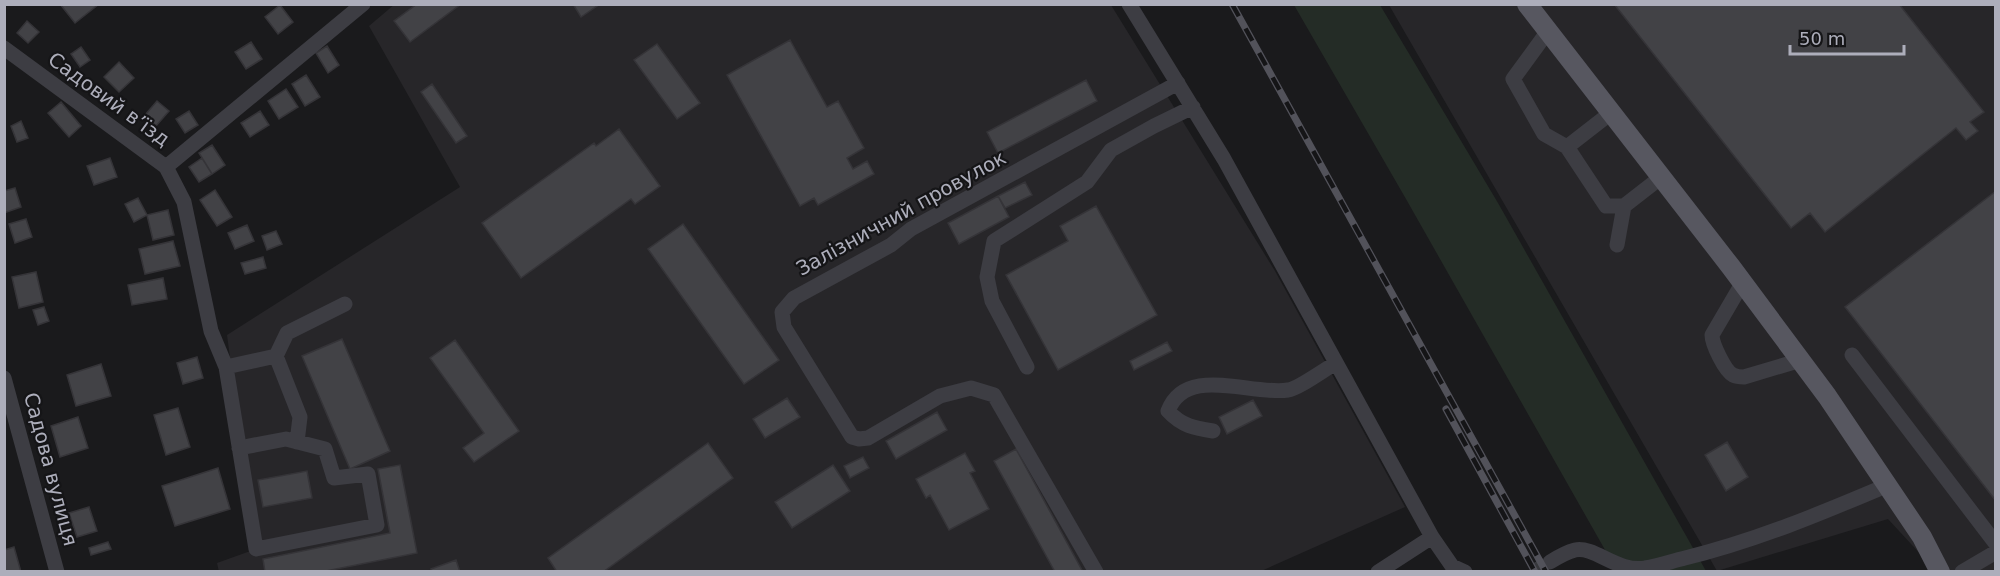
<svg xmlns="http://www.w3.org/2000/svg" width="2000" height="576" font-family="'DejaVu Sans',sans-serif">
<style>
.built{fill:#272629}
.green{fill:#242c26}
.building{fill:#424246;stroke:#353438;stroke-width:1.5}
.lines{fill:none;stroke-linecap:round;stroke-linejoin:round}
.minor-tunnel{stroke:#37383c;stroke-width:15;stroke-dasharray:15 8;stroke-linecap:butt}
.minor{stroke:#3d3d43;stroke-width:15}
.major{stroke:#575760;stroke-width:20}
.rail-casing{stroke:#52525a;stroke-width:7}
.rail{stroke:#151517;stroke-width:4.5;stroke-dasharray:14;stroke-linecap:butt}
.labels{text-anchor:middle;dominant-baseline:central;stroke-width:4.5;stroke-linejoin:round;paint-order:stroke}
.street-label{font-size:20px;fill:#adaebb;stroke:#151517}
</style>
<rect width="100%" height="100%" fill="#1a1a1c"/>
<!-- built -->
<path class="built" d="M 395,4 L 1111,5 L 1275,271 L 1405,507 L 1259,572 L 219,572 L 217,563 L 256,549 L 227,335 L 460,187 L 369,26 Z
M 1389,5 L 1995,5 L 1995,571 L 1936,571 L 1888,519 L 1717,571 Z"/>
<!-- green -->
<path class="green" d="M 1294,5 L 1380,5 L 1498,203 L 1706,571 L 1617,571 L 1406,199 Z"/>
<!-- building -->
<path class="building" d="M 60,4 L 99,4 L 75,23 Z
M 417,4 L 461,4 L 410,42 L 394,21 Z
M 573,4 L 600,4 L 581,17 Z
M 1614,4 L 1899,4 L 1984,112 L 1970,122 L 1978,131 L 1966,140 L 1956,128 L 1825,232 L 1810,213 L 1791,228 Z
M 280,5 L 293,22 L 278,34 L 265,17 Z
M 27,21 L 39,32 L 28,43 L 17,33 Z
M 790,40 L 827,107 L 838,101 L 864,148 L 847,158 L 853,169 L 867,161 L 874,174 L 818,205 L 814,198 L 800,206 L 727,75 Z
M 251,42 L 262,59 L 246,69 L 235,52 Z
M 657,44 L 700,103 L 677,119 L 634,60 Z
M 327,46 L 339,65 L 328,73 L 316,53 Z
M 81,47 L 90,60 L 80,67 L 71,54 Z
M 119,62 L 134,78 L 119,92 L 104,77 Z
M 306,75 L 320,97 L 305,106 L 292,84 Z
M 1086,80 L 1097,101 L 998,153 L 987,132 Z
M 432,84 L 467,136 L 456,143 L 421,92 Z
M 286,89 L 298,107 L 279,119 L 268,101 Z
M 157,101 L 169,111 L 156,126 L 145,115 Z
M 61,102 L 81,126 L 69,137 L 48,113 Z
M 189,111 L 198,125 L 185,133 L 176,119 Z
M 260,111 L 269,125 L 250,137 L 241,123 Z
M 21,121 L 28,138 L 17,142 L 11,126 Z
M 619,129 L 660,186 L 635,204 L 631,199 L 521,278 L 482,223 L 594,143 L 596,146 Z
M 212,145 L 225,165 L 212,174 L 199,153 Z
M 110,158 L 117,177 L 94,185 L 87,166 Z
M 202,158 L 212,174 L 199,182 L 189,167 Z
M 1025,182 L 1032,195 L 1005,208 L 998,196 Z
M 15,188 L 21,207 L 4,213 L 4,191 Z
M 215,190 L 232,217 L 217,226 L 200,200 Z
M 1996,191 L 1996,501 L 1845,307 Z
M 998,196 L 1009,217 L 959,244 L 948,223 Z
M 138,198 L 147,215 L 134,222 L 125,204 Z
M 1096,206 L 1157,315 L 1058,370 L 1006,275 L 1068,241 L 1060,226 Z
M 168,210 L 174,235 L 153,240 L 147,215 Z
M 26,219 L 32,237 L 15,243 L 9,224 Z
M 683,224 L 779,360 L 744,384 L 648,249 Z
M 247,225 L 254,241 L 235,249 L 228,233 Z
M 276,231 L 282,244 L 267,250 L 262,236 Z
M 173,241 L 180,266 L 145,274 L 139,249 Z
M 263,257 L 266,268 L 245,274 L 241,263 Z
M 36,272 L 43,302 L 19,308 L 12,277 Z
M 163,278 L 167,299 L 132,305 L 128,285 Z
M 44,307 L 49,321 L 38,325 L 33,310 Z
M 342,339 L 390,451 L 350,469 L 302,356 Z
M 455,340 L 519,431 L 474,462 L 463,448 L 484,433 L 430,358 Z
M 1167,342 L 1172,351 L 1134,370 L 1130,361 Z
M 197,357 L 203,378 L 183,384 L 177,363 Z
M 101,364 L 111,396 L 76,406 L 67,375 Z
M 787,398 L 800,417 L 765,438 L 753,419 Z
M 1253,400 L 1262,416 L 1227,434 L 1219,417 Z
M 178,408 L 190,447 L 166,455 L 154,415 Z
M 937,412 L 947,430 L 896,459 L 886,441 Z
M 78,417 L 88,448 L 60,457 L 51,426 Z
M 1727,442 L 1748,477 L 1726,491 L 1705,455 Z
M 708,443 L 733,478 L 603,572 L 557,572 L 548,558 Z
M 1016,449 L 1083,572 L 1055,572 L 994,461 Z
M 965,453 L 975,471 L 970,473 L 989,509 L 949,530 L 930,495 L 926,498 L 916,479 Z
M 863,457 L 869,468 L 850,478 L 844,466 Z
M 400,465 L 417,553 L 321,572 L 265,572 L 263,559 L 390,533 L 378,469 Z
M 833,465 L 850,491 L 792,528 L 775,502 Z
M 218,468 L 230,509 L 175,526 L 162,486 Z
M 307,471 L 312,498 L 263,507 L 258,480 Z
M 89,507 L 97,531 L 77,537 L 69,513 Z
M 108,542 L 111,549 L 91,555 L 89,548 Z
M 14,547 L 21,572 L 4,572 L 4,550 Z
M 456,560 L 460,572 L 432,572 L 431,569 Z"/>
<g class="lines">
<!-- minor-tunnel -->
<path class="minor-tunnel" d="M 1533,572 L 1550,562"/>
<!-- minor -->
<path class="minor" d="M 1129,4 L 1224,159 L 1432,537 L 1452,566 L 1465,572
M 1548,31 L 1513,79 L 1544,134 L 1567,147 L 1612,112
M 4,48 L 166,167 L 184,202 L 211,331 L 226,367 L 256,549 L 377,525 L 368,474 L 334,478 L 325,449 L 286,439 L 239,448
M 1567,147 L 1606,206 L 1624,206 L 1660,178
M 166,167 L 363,4
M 1617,245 L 1624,206
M 1743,282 L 1712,335 C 1712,344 1725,371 1733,375 C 1737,377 1740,377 1744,377 L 1801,360
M 1852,355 L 1996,544
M 226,367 L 276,356
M 1027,367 L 992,301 L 987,277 L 994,241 L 1087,182 L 1111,150 L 1154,126 L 1193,107
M 4,378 L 57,572
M 1213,431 C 1194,428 1182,426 1168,411 C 1186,364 1251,396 1288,390 C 1298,389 1325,369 1336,363
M 297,442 L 300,417 L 276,356 L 287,333 L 345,304
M 1550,562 C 1558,557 1567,552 1575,550 C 1595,546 1618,573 1645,568 C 1659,566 1672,561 1685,558 C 1755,541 1822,513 1888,485
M 1096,572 L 994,395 L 971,388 L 940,396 L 868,438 L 859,439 L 852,437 L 784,327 L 782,312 L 794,298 L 891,245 L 911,229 L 1178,83
M 1378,572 L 1432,537
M 1962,572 L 1996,552"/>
<!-- major -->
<path class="major" d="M 1527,4 L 1731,267 L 1827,396 L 1922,537 L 1940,572"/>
<!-- rail casing -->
<g class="rail-casing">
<path id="rail" d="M 1232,4 L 1546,572
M 1446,409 L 1535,572"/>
</g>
<!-- rail -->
<use href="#rail" class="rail"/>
</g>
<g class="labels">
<!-- street labels -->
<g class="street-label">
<text transform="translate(109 99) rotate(36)">Садовий в’їзд</text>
<text transform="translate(901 213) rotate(-29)">Залізничний провулок</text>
<text transform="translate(51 469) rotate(75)">Садова вулиця</text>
</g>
</g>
<!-- border -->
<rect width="2000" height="576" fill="none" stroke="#adaebb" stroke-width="12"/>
<!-- scale -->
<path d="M1790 45v9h114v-9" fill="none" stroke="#adaebb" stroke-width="3"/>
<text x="1799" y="45" font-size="18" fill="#adaebb" stroke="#151517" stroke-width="4.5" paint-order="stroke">50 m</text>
</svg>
